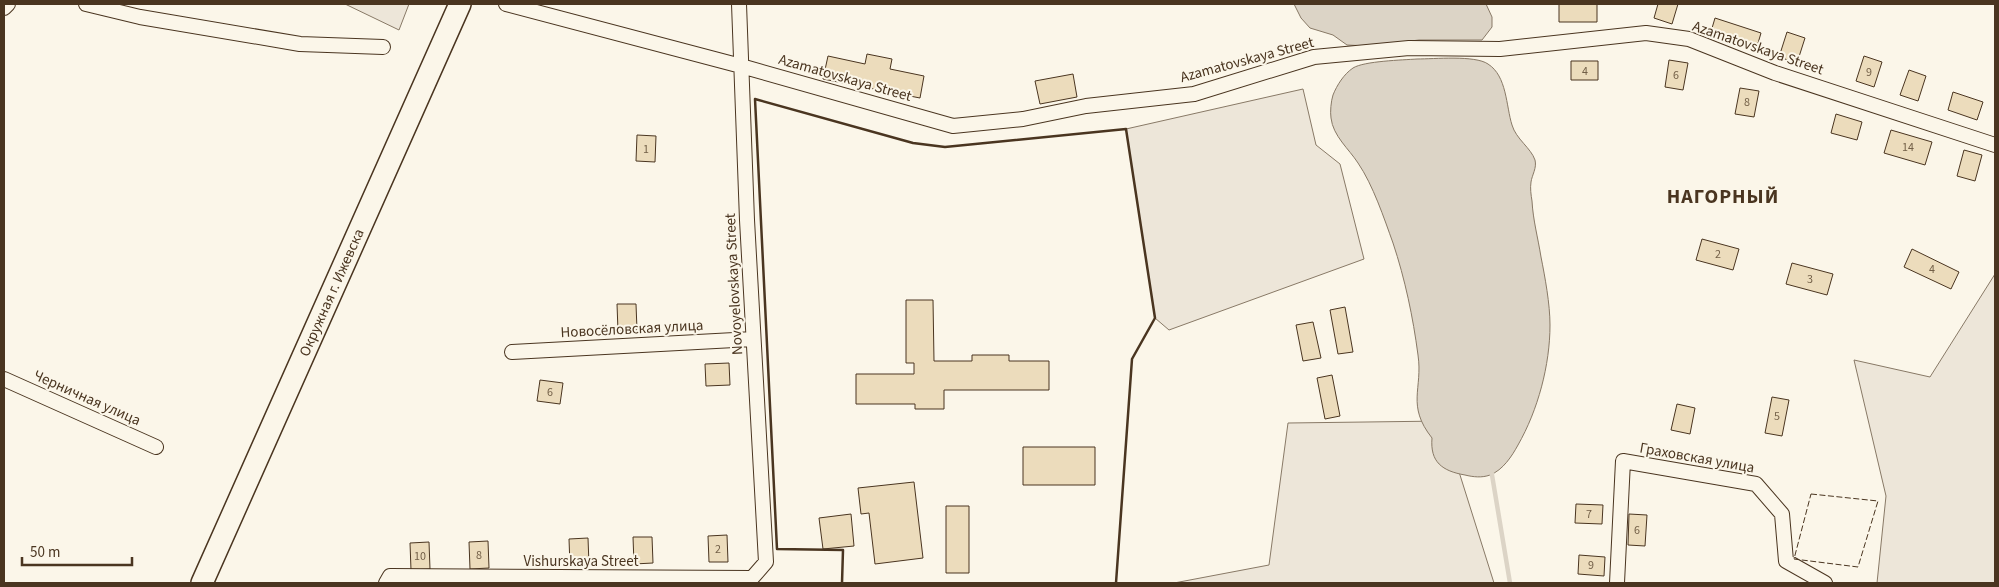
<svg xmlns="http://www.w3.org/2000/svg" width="1999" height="587" font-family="'Source Sans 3',sans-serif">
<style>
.green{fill:#ede6d9;stroke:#887966}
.water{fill:#dcd4c6;stroke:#887966}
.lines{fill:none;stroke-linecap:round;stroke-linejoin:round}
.stream{stroke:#dcd4c6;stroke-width:4.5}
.building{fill:#ecdcbc;stroke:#4a3520}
.street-casing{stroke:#4a3520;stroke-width:16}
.primary-casing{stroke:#4a3520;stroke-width:24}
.street{stroke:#fbf6e9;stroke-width:14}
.primary{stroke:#fbf6e9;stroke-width:21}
.fence{stroke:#4a3520;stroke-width:1;stroke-dasharray:6 2.5;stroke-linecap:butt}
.wall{stroke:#4a3520;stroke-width:2.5}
.labels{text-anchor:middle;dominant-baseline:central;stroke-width:4;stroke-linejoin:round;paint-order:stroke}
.number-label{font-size:12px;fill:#725f47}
.street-label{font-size:15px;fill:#4a3520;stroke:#fbf6e9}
.district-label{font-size:20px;font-weight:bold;letter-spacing:1px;fill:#4a3520;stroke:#fbf6e9}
</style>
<rect width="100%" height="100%" fill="#fbf6e9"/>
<!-- green -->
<path class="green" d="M 345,4 L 409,4 L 399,30 Z
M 1303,89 L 1316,145 L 1340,164 L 1364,259 L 1169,330 L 1155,318 L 1126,129 Z
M 1995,274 L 1995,583 L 1877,583 L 1886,496 L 1854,360 L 1930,377 Z
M 1443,421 L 1494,583 L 1174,583 L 1269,565 L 1288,423 Z"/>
<!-- water -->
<path class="water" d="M 1294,4 L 1486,4 L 1492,17 L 1492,27 L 1482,40 L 1419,40 L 1368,46 L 1347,45 L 1333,35 L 1310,28 L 1301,18 Z
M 1417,59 C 1434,59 1475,55 1488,64 C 1507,76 1506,106 1512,125 C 1516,139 1531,148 1535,160 C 1537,168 1532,175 1531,182 C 1530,188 1531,195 1532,201 C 1533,220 1538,238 1541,257 C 1545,277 1550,304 1550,325 C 1550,365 1538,410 1518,445 C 1512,456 1503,470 1490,475 C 1482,478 1473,477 1465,475 C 1442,471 1430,462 1432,438 C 1406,405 1423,389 1418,355 C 1413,317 1405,279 1393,243 C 1384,218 1373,185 1358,163 C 1349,149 1333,136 1331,118 C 1330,112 1331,101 1333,95 C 1337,85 1344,74 1353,68 C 1364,61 1403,60 1417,59 Z"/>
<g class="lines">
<!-- stream -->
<path class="stream" d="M 1491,469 L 1510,583"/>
</g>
<!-- building -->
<path class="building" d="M 1559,4 L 1597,4 L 1597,22 L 1559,22 Z
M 1658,4 L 1678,4 L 1672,24 L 1654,18 Z
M 1715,18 L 1761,33 L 1756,50 L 1710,35 Z
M 1787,32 L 1805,38 L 1797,63 L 1779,57 Z
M 867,54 L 892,59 L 890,69 L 924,76 L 920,98 L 823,79 L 828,56 L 865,64 Z
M 1864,56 L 1882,62 L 1874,87 L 1856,81 Z
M 1669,60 L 1688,63 L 1683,90 L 1665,87 Z
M 1571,61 L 1598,61 L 1598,80 L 1571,80 Z
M 1909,70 L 1926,76 L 1918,101 L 1900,95 Z
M 1073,74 L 1077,97 L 1040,104 L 1035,81 Z
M 1740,88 L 1759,91 L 1754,117 L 1735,114 Z
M 1953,92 L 1983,102 L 1977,120 L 1948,110 Z
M 1836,114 L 1862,122 L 1857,140 L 1831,133 Z
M 1891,130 L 1932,142 L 1925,165 L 1884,153 Z
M 637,135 L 656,136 L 655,162 L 636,161 Z
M 1964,150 L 1982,155 L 1975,181 L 1957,176 Z
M 1702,239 L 1739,249 L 1733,270 L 1696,260 Z
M 1912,249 L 1959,272 L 1951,289 L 1904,267 Z
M 1792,263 L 1833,274 L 1827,295 L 1786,284 Z
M 906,300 L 933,300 L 934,361 L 972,361 L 972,355 L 1009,355 L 1009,361 L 1049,361 L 1049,390 L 944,390 L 944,409 L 915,409 L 915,404 L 856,404 L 856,374 L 914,374 L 914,363 L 906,363 Z
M 617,304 L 636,304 L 637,330 L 618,331 Z
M 1345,307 L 1353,352 L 1338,354 L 1330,310 Z
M 1313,322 L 1321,358 L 1303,361 L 1296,325 Z
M 729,363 L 730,385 L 706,386 L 705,364 Z
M 1332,375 L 1340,416 L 1325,419 L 1317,378 Z
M 540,380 L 563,383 L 560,404 L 537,401 Z
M 1772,397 L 1789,400 L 1782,436 L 1765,433 Z
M 1677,404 L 1695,408 L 1690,434 L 1671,430 Z
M 1023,447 L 1095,447 L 1095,485 L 1023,485 Z
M 914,482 L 923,558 L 875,564 L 869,513 L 861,514 L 858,488 Z
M 1576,504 L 1603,505 L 1602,524 L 1575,523 Z
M 946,506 L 969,506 L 969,573 L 946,573 Z
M 851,514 L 854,546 L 823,549 L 819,518 Z
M 1629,514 L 1647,515 L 1645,546 L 1628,545 Z
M 727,535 L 728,562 L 709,562 L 708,536 Z
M 633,537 L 652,537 L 653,563 L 634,564 Z
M 588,538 L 589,565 L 570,566 L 569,539 Z
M 488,541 L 489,568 L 470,569 L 469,542 Z
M 429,542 L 430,569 L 411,570 L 410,543 Z
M 1579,555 L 1605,557 L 1604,576 L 1578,574 Z"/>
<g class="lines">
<!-- street casing -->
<g class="street-casing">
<path id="street" d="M 86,4 L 140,17 L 300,44 L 383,47
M 506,4 L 741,66 L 953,126 L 1023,119 L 1086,106 L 1194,94 L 1314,57 L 1409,48 L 1500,49 L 1646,33 L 1689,39 L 1775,73 L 1995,145
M 4,8 L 8,4
M 512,352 L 753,339
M 4,379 L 156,447
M 386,583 L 390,576 L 752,578 L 766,562 L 747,220 L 739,4
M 1617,583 L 1623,461 L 1756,484 L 1782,514 L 1786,561 L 1825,583"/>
</g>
<!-- primary casing -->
<g class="primary-casing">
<g id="primary">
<path id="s1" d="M 202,583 L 460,4"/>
</g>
</g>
<!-- street -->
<use href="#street" class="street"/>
<!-- primary -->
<use href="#primary" class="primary"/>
<!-- fence -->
<path class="fence" d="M 1811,494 L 1878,501 L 1858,567 L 1794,559 Z"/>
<!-- wall -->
<path class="wall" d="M 842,583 L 843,550 L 777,549 L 755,99 L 913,143 L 945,147 L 1126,129 L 1155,318 L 1132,359 L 1116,583"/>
</g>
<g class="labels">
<!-- number labels -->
<g class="number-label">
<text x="1585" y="71">4</text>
<text x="1869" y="72">9</text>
<text x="1676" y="75">6</text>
<text x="1747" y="102">8</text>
<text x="1908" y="147">14</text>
<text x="646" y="149">1</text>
<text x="1718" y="254">2</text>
<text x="1932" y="269">4</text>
<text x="1810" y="279">3</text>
<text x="550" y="392">6</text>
<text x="1777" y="416">5</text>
<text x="1589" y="514">7</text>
<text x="1637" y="530">6</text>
<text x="718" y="549">2</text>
<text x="479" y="555">8</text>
<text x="420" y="556">10</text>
<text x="1591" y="565">9</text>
</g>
<!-- street labels -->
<g class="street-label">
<text transform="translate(1758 48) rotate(19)">Azamatovskaya Street</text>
<text transform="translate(1247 60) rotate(-15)">Azamatovskaya Street</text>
<text transform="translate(845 78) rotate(16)">Azamatovskaya Street</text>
<text transform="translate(734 284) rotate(-93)">Novoyelovskaya Street</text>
<text stroke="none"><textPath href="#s1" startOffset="318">Окружная г. Ижевска</textPath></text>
<text transform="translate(632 329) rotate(-3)">Новосёловская улица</text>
<text transform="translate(87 398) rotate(24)">Черничная улица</text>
<text transform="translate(1697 458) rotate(10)">Граховская улица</text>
<text x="581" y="561">Vishurskaya Street</text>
</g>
<!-- district labels -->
<g class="district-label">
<text x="1723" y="197">НАГОРНЫЙ</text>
</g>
</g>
<!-- border -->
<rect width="1999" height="587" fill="none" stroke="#4a3520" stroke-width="10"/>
<!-- scale -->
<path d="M22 557v8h110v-8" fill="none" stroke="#4a3520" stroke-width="2.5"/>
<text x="30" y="557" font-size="15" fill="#4a3520" stroke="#fbf6e9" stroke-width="4" paint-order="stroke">50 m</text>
</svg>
